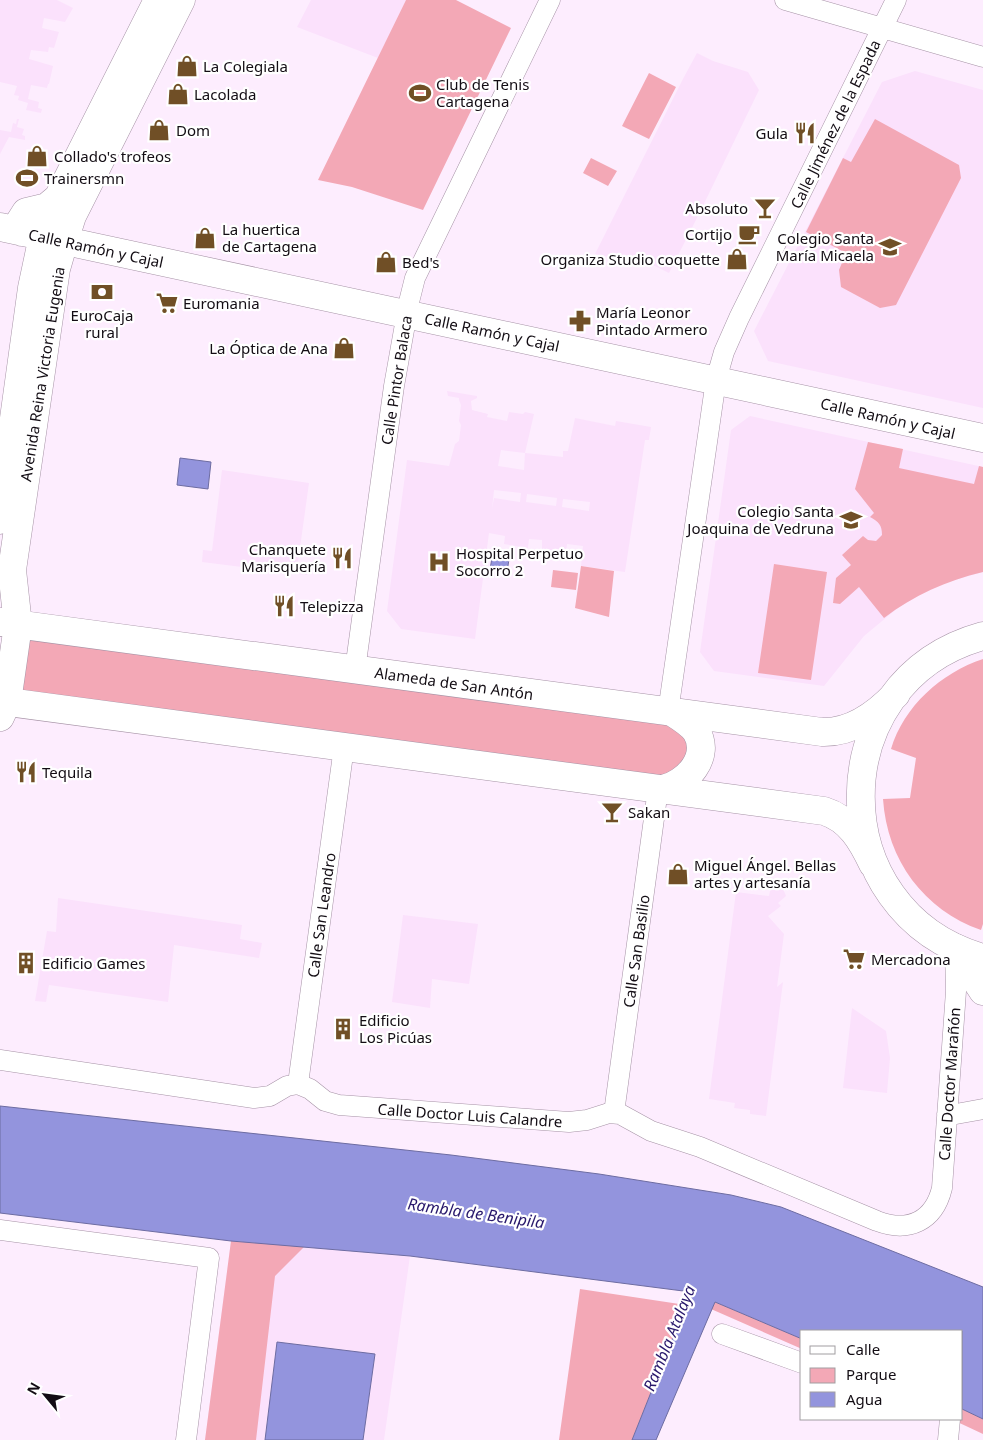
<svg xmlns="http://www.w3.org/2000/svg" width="983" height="1440" font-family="'Noto Sans',sans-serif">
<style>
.built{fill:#fbe1fc;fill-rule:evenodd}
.green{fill:#f3a8b6}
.water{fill:#9394dd;stroke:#6d6ca1}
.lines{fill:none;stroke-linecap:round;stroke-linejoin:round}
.minor-casing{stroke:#a693a6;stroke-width:21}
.secondary-casing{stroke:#a693a6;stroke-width:29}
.primary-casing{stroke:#a693a6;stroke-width:29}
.minor{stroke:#fff;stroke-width:20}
.secondary{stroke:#fff;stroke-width:28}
.primary{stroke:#fff;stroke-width:28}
.labels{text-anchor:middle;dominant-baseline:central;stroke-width:4.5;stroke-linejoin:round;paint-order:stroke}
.poi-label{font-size:15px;fill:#130d14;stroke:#fff;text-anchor:start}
.street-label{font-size:15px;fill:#130d14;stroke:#fff}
.water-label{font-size:16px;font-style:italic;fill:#28186c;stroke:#fff}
</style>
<rect width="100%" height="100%" fill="#fdedfe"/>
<!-- built -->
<path class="built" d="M 0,0 L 57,0 L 73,8 L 65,22 L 44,18 L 42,28 L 59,32 L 54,48 L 49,47 L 48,52 L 31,50 L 29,59 L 53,66 L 49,84 L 48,84 L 47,88 L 31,85 L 28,99 L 39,102 L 38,108 L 42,109 L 41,113 L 26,110 L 28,103 L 18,100 L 19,96 L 14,95 L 17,86 L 0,82 Z
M 311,0 L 406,0 L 378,58 L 297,27 Z
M 697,53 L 713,61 L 748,72 L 759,90 L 700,212 L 669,273 L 655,266 L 595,254 L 684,77 Z
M 915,71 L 983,90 L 983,408 L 768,361 L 754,331 L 882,82 Z
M 17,119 L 19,119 L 17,127 L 24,129 L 22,135 L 25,136 L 25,140 L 9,137 L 0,154 L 0,130 L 11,132 L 13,123 L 16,124 Z
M 447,391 L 477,396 L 477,398 L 471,401 L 472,410 L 488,414 L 487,417 L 507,421 L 509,412 L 523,414 L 525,412 L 534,414 L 525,453 L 563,457 L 563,451 L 568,451 L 575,418 L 615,426 L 616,421 L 651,427 L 649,440 L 645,440 L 625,572 L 581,566 L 583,546 L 567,544 L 566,553 L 542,550 L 542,540 L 529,539 L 528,548 L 504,544 L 505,536 L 489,533 L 475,639 L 401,629 L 387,611 L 407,460 L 449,466 L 455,444 L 459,441 L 461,425 L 459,421 L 461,405 L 459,400 L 459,398 L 448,396 ZM 501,450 L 525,453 L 524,470 L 498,466 ZM 494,490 L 521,493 L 520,502 L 494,498 L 492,509 ZM 527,494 L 557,498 L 556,506 L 526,502 ZM 563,499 L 590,502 L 589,511 L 562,507 Z
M 750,416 L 983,467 L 983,572 L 944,583 L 928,590 L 899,607 L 864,636 L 824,686 L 714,671 L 700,652 L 731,430 Z
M 222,470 L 309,483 L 298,562 L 309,564 L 307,575 L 202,562 L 203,550 L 212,551 Z
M 772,880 L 780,881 L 786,896 L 778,903 L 781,906 L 768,916 L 784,934 L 777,987 L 783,982 L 766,1116 L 750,1114 L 750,1110 L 734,1108 L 735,1103 L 709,1099 L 736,892 L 769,896 Z
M 58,898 L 242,925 L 240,939 L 262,943 L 259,958 L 174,945 L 168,1002 L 49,985 L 46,1002 L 35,1001 L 47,931 L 56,932 Z
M 403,915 L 478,924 L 469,984 L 432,979 L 430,1008 L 392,1002 Z
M 852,1008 L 886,1031 L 890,1058 L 887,1093 L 843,1088 Z
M 231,1241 L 410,1256 L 384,1440 L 205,1440 Z"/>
<!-- green -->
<path class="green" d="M 406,0 L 456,0 L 511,28 L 423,210 L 352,187 L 318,180 Z
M 649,73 L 676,87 L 649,139 L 622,126 Z
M 875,119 L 959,165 L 961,178 L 896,305 L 880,308 L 841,287 L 839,270 L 846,253 L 806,232 L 843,158 L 851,162 Z
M 591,158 L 617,171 L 608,186 L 583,173 Z
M 868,442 L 903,449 L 899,468 L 974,484 L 979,466 L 983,467 L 983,572 C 946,581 914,595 884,618 L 859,587 L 840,604 L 833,603 L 836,578 L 851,565 L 842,555 L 863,536 L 868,540 L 876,541 L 882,535 C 882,525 879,522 870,517 L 874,513 L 855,489 Z
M 774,564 L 827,572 L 811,680 L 758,673 Z
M 581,566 L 614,571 L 609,617 L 575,608 Z
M 553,570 L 578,573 L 576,590 L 551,587 Z
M 18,625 L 672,712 L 695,731 L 683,780 L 7,702 Z
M 983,659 L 983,924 L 981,930 C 924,910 887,860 883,799 L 910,798 L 916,758 L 891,749 C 904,706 941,673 983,659 Z
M 231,1241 L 305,1246 L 275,1276 L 256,1440 L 205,1440 Z
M 580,1289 L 686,1305 L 632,1440 L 559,1440 Z
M 715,1302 L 802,1339 L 802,1349 L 711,1309 Z
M 962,1409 L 983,1419 L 983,1434 L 951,1419 L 962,1419 Z"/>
<!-- water -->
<path class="water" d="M 180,458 L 211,462 L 208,489 L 177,485 Z
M 493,551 L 510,553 L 507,572 L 490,570 Z
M 0,1106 L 451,1155 L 599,1174 L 731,1195 L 781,1207 L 983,1287 L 983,1419 L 962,1409 L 962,1331 L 802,1331 L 802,1339 L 715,1302 L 656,1440 L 632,1440 L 691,1292 L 410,1256 L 231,1241 L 0,1213 Z
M 277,1342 L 375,1354 L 363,1440 L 265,1440 Z"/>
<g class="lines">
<!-- minor casing -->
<g class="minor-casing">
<path id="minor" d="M 785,0 L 983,57
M 355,670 L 394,386 L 409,302 L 415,278 L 550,0
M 668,712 L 716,380 L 724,352 L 739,318 L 896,0
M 0,1060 L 254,1098 L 270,1096 L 287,1086 L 298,1084 L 310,1089 L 325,1101 L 339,1105 L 569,1122 L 587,1120 L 609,1113 L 620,1114 L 651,1131 L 700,1147 L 877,1221 C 909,1233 934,1221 942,1188 L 956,991 L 955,948
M 298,1084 L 344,747
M 614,1113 L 658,789
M 947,1114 L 956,1114 L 983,1109
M 0,1230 L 209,1258 L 186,1440
M 722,1334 L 802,1363
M 948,1440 L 950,1419"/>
</g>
<!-- secondary casing -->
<g class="secondary-casing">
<path id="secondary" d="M 0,227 L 983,438
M 22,232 L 19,223 L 26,212 L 47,207 L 59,197
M 0,520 L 32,288 L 43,236 L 52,210 L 158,0
M 0,717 L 7,702 L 18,625 L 12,570 L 56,269 L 64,241 L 72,216 L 181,0
M 955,948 L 983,991"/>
</g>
<!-- primary casing -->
<g class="primary-casing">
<path id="primary" d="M 0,622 L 822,732 C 852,733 876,715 896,694
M 983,636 C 820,681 820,912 983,958
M 0,701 L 824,811 C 850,819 862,841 873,864
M 663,789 C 686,784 712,757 696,731 C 690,723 680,717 672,712"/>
</g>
<!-- minor -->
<use href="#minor" class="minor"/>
<!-- secondary -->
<use href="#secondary" class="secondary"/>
<!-- primary -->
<use href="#primary" class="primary"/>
</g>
<!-- icons -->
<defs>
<g id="shop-bare" transform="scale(1.725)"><path d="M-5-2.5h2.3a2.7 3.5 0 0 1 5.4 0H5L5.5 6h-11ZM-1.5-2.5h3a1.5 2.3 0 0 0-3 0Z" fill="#704f26" stroke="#fff" stroke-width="2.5" paint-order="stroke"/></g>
<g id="stadium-bare" transform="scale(1.725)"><path d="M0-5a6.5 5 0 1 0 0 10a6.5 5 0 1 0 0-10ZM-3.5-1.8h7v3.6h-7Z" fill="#704f26" stroke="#fff" stroke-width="2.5" paint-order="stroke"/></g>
<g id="restaurant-bare" transform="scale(1.725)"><path d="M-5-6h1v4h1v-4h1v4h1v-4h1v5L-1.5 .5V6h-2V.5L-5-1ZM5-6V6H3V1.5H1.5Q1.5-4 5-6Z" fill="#704f26" stroke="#fff" stroke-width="2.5" paint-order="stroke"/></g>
<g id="bar-bare" transform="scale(1.725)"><path d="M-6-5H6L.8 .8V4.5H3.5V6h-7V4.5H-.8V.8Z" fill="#704f26" stroke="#fff" stroke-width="2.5" paint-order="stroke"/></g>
<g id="cafe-bare" transform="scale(1.725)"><path d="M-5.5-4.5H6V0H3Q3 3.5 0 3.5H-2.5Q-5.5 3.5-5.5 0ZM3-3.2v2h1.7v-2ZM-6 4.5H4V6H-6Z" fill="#704f26" stroke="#fff" stroke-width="2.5" paint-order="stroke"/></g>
<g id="school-bare" transform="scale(1.725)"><path d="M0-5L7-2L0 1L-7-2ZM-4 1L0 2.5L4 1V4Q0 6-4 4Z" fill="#704f26" stroke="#fff" stroke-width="2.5" paint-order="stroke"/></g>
<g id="bank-bare" transform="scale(1.725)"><path d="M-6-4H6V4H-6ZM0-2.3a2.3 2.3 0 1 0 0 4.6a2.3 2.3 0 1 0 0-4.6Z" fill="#704f26" stroke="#fff" stroke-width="2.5" paint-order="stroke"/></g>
<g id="supermarket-bare" transform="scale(1.725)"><path d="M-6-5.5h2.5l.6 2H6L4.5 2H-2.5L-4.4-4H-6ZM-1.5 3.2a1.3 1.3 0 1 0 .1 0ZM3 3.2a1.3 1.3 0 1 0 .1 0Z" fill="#704f26" stroke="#fff" stroke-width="2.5" paint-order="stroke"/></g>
<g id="pharmacy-bare" transform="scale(1.725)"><path d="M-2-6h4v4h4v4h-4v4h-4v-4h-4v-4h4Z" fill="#704f26" stroke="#fff" stroke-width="2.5" paint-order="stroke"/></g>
<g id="hospital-bare" transform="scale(1.725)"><path d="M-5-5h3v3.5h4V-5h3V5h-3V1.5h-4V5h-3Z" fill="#704f26" stroke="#fff" stroke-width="2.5" paint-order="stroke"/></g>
<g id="building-bare" transform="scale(1.725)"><path d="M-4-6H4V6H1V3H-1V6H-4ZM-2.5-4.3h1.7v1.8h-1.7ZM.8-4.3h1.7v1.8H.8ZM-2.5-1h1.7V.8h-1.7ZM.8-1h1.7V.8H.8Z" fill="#704f26" stroke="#fff" stroke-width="2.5" paint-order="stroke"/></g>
</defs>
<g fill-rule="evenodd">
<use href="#shop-bare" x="187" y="66"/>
<use href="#stadium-bare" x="420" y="93"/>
<use href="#shop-bare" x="178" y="94"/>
<use href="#shop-bare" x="159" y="130"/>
<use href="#restaurant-bare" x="805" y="133"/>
<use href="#shop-bare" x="37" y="156"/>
<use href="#stadium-bare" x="27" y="178"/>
<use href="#bar-bare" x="765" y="208"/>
<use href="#cafe-bare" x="749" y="234"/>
<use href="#shop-bare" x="205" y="238"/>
<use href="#school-bare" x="890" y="247"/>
<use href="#shop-bare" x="737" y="259"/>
<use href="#shop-bare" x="386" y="262"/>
<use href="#bank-bare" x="102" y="292"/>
<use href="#supermarket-bare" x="167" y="303"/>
<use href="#pharmacy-bare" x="580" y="321"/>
<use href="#shop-bare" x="344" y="348"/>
<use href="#school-bare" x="851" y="520"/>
<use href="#restaurant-bare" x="342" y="558"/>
<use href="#hospital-bare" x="439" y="562"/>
<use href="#restaurant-bare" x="284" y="606"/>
<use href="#restaurant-bare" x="26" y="772"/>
<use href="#bar-bare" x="612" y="812"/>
<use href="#shop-bare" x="678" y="874"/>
<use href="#supermarket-bare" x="854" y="959"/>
<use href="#building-bare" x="26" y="963"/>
<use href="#building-bare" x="343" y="1029"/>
</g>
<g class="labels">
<!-- poi labels -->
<g class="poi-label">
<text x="203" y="66">La Colegiala</text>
<text x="436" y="84">Club de Tenis<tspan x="436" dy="17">Cartagena</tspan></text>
<text x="194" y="94">Lacolada</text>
<text x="176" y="130">Dom</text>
<text x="788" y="133" text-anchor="end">Gula</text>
<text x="54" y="156">Collado's trofeos</text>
<text x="44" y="178">Trainersmn</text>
<text x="748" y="208" text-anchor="end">Absoluto</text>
<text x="222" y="229">La huertica<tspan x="222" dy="17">de Cartagena</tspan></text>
<text x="732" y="234" text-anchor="end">Cortijo</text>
<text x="874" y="238" text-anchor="end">Colegio Santa<tspan x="874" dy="17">María Micaela</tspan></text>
<text x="720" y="259" text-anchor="end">Organiza Studio coquette</text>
<text x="402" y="262">Bed's</text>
<text x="183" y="303">Euromania</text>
<text x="596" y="312">María Leonor<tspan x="596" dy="17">Pintado Armero</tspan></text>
<text x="102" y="315" text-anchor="middle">EuroCaja<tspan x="102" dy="17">rural</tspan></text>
<text x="328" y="348" text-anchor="end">La Óptica de Ana</text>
<text x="834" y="511" text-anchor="end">Colegio Santa<tspan x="834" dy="17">Joaquina de Vedruna</tspan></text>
<text x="326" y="549" text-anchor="end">Chanquete<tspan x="326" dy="17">Marisquería</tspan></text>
<text x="456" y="553">Hospital Perpetuo<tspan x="456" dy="17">Socorro 2</tspan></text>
<text x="300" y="606">Telepizza</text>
<text x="42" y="772">Tequila</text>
<text x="628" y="812">Sakan</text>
<text x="694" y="865">Miguel Ángel. Bellas<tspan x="694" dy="17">artes y artesanía</tspan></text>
<text x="871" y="959">Mercadona</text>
<text x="42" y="963">Edificio Games</text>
<text x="359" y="1020">Edificio<tspan x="359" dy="17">Los Picúas</tspan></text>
</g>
<!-- street labels -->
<g class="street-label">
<text transform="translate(835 124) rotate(-64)">Calle Jiménez de la Espada</text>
<text transform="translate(96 248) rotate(12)">Calle Ramón y Cajal</text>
<text transform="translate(492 332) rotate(12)">Calle Ramón y Cajal</text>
<text transform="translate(42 374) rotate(-81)">Avenida Reina Victoria Eugenia</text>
<text transform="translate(396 380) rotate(-81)">Calle Pintor Balaca</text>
<text transform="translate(888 418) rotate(13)">Calle Ramón y Cajal</text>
<text transform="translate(454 683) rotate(8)">Alameda de San Antón</text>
<text transform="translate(321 915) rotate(-82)">Calle San Leandro</text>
<text transform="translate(636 951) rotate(-82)">Calle San Basilio</text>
<text transform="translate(949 1084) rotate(-86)">Calle Doctor Marañón</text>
<text transform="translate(470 1115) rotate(4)">Calle Doctor Luis Calandre</text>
</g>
<!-- water labels -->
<g class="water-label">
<text transform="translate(476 1213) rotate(8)">Rambla de Benipila</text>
<text transform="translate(669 1338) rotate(-68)">Rambla Atalaya</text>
</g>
</g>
<!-- legend -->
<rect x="800" y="1330" width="162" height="90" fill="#ffffff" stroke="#a19ea1"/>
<rect x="810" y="1346" width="25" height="8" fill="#ffffff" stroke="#a19ea1"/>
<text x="846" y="1355" font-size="15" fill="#130d14">Calle</text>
<rect x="810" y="1368" width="25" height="15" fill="#f3a8b6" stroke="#a19ea1"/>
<text x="846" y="1380" font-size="15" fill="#130d14">Parque</text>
<rect x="810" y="1392" width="25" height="15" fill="#9394dd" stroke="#a19ea1"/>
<text x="846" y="1405" font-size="15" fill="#130d14">Agua</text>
<!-- north arrow -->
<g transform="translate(45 1395) rotate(299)" stroke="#ffffff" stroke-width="4" paint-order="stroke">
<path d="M0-4L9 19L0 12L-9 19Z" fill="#130d14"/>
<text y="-8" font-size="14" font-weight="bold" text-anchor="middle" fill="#130d14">N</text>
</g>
</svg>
